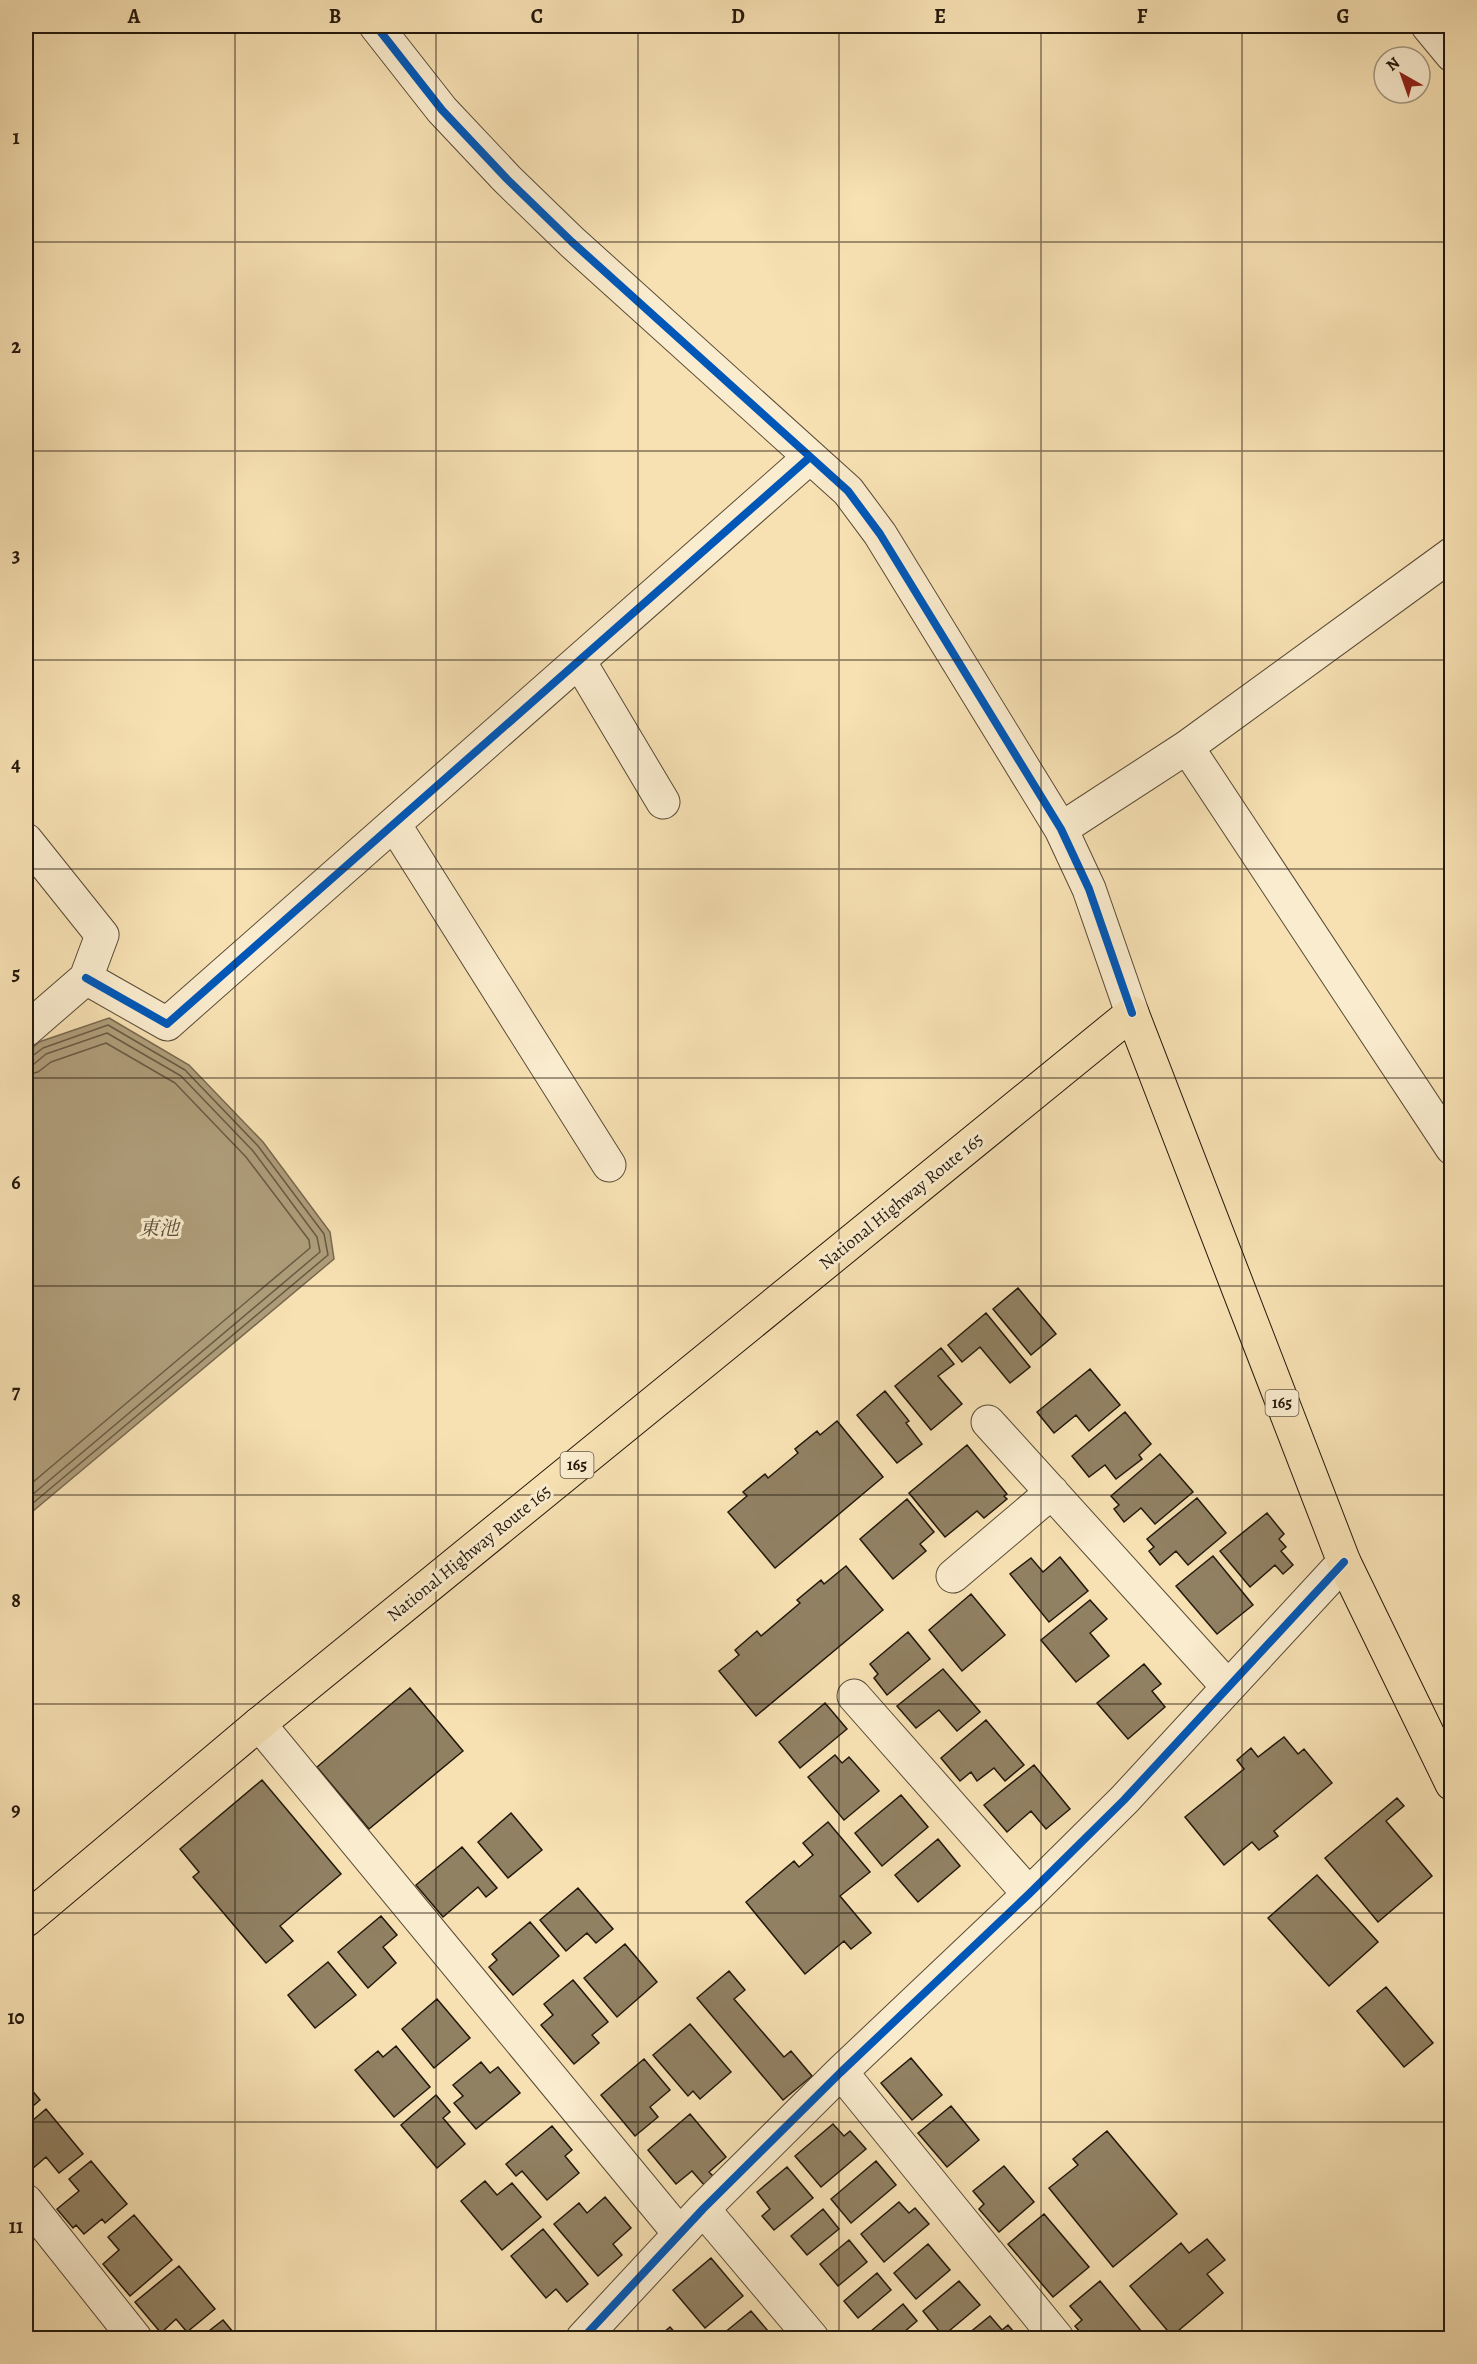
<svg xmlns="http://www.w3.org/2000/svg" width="1477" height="2364" font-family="Alegreya,'Noto Serif JP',serif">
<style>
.water{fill:#af9d7a;stroke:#77684e;stroke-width:1.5}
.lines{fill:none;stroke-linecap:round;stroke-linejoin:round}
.shore{stroke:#695a43;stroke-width:1.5}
.building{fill:#918163;stroke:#23180c;stroke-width:1.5}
.minor-casing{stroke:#584a36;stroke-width:35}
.trunk-casing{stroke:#23180c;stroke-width:35}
.minor{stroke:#faecce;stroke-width:33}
.trunk{stroke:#f7e1b3;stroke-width:33}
.cycleway-casing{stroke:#faecce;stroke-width:11}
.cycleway{stroke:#0057b8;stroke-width:8}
.grid{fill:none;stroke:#23180c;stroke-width:1.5;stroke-opacity:0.55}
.labels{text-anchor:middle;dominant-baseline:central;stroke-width:6;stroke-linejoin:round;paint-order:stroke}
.shield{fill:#faecce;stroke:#645846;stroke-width:1.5}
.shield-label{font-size:16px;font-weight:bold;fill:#23180c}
.street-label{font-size:18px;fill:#23180c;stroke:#faecce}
.water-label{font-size:20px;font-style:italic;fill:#5b4d38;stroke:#faecce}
.neatline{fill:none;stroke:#23180c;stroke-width:2}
.grid-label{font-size:20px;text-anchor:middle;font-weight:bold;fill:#23180c}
</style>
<rect width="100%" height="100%" fill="#f7e1b3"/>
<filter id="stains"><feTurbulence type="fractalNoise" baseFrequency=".00333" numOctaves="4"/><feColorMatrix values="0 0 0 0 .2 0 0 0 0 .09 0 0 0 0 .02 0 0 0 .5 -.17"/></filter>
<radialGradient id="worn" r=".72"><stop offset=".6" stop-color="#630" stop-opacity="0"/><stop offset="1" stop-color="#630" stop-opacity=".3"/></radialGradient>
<!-- water -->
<path class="water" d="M 109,1018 L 189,1065 L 263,1142 L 330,1232 L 334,1259 L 26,1517 L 26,1054 L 39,1042 Z"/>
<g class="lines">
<!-- shore -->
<path class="shore" d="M 26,1058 L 31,1057 L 43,1048 L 108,1025 L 185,1070 L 258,1146 L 324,1234 L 328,1255 L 26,1509
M 26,1066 L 34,1064 L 46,1054 L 107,1033 L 181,1076 L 253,1151 L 317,1237 L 320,1252 L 26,1500
M 26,1075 L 38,1072 L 51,1062 L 106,1043 L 175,1083 L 246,1157 L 309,1240 L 310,1248 L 26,1488"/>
</g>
<!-- building -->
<path class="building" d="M 1018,1288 L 1056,1334 L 1031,1355 L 993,1309 Z
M 986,1313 L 1030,1367 L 1010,1383 L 980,1347 L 962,1362 L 948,1345 Z
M 941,1348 L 954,1364 L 938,1376 L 962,1404 L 931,1430 L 895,1386 Z
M 1090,1369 L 1120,1405 L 1089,1431 L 1076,1415 L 1054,1433 L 1037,1412 Z
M 885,1391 L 909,1421 L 906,1423 L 922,1444 L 897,1463 L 857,1415 Z
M 1125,1412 L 1151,1444 L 1139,1455 L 1142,1459 L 1116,1479 L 1105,1465 L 1089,1477 L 1072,1456 Z
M 837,1421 L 883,1477 L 775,1568 L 728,1512 L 747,1496 L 743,1492 L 765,1474 L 768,1478 L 798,1453 L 795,1449 L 817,1431 L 820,1435 Z
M 967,1445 L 1007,1494 L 1004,1496 L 1007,1499 L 984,1518 L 977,1511 L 945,1537 L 909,1493 Z
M 1160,1454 L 1193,1492 L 1155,1524 L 1141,1508 L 1124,1522 L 1114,1509 L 1119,1505 L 1111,1496 Z
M 1197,1498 L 1226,1533 L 1188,1565 L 1176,1551 L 1160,1565 L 1149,1551 L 1154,1547 L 1147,1539 Z
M 907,1499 L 934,1532 L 920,1544 L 926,1551 L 893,1579 L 860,1539 Z
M 1267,1513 L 1284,1534 L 1279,1539 L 1286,1547 L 1281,1551 L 1293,1565 L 1283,1574 L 1275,1565 L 1250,1587 L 1220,1551 Z
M 1213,1556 L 1253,1605 L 1217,1634 L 1176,1586 Z
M 1060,1557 L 1088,1591 L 1049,1622 L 1010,1574 L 1031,1558 L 1043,1572 Z
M 846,1566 L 883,1610 L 756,1716 L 719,1671 L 739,1655 L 735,1650 L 757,1631 L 761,1636 L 800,1603 L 797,1600 L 821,1580 L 824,1584 Z
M 971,1594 L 1005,1635 L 962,1671 L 929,1630 Z
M 1090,1600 L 1107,1619 L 1090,1633 L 1109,1656 L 1076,1682 L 1041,1640 Z
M 908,1632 L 930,1659 L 887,1695 L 874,1678 L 878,1674 L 870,1664 Z
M 1144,1664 L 1161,1684 L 1152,1691 L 1165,1707 L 1128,1739 L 1097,1703 Z
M 943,1669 L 980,1712 L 957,1731 L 939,1710 L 916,1728 L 897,1706 Z
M 410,1688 L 463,1751 L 369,1829 L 317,1767 Z
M 825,1703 L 847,1729 L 800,1768 L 779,1742 Z
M 986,1720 L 1024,1765 L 1005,1781 L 994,1768 L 977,1781 L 971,1772 L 960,1781 L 941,1758 Z
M 1284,1737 L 1298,1754 L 1304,1749 L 1332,1783 L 1274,1831 L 1278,1836 L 1259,1850 L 1252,1842 L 1224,1865 L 1185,1817 L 1244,1769 L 1237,1760 L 1251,1748 L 1258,1757 Z
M 835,1755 L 842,1763 L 849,1757 L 879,1791 L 844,1820 L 808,1777 Z
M 1034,1765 L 1070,1809 L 1046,1829 L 1031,1811 L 1007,1832 L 984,1805 Z
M 262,1780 L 341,1874 L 280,1926 L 293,1941 L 266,1963 L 193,1877 L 199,1872 L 180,1849 Z
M 901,1795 L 928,1827 L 882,1866 L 855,1833 Z
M 1397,1798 L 1404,1806 L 1386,1821 L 1432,1876 L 1378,1922 L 1325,1858 Z
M 511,1813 L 542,1850 L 508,1878 L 478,1842 Z
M 828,1822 L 870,1872 L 840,1896 L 871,1933 L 851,1949 L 844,1941 L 805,1974 L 746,1902 L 794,1861 L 799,1867 L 813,1855 L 803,1843 Z
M 938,1839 L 960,1866 L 918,1902 L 895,1875 Z
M 462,1847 L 497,1888 L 486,1897 L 478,1887 L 443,1917 L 416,1885 Z
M 1317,1875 L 1378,1942 L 1329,1986 L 1268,1918 Z
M 578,1888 L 613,1929 L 596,1943 L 587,1933 L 566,1951 L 540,1920 Z
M 381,1916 L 397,1935 L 383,1947 L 396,1963 L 368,1988 L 338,1952 Z
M 530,1922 L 559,1956 L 513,1995 L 489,1967 L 497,1960 L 492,1954 Z
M 625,1944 L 657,1982 L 617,2017 L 584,1978 Z
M 328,1962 L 356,1995 L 315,2028 L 288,1995 Z
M 729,1971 L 745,1990 L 734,1999 L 784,2057 L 791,2051 L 812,2076 L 783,2100 L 697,1998 Z
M 573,1980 L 608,2022 L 592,2035 L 599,2043 L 574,2064 L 541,2025 L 553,2015 L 544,2004 Z
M 1386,1987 L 1433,2043 L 1404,2067 L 1357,2011 Z
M 437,1999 L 470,2038 L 434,2068 L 402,2029 Z
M 690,2024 L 731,2072 L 700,2099 L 693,2091 L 688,2096 L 653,2055 Z
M 396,2046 L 430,2087 L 394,2117 L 355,2070 L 378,2051 L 383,2057 Z
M 911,2058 L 942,2095 L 912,2120 L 881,2083 Z
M 644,2059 L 670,2090 L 650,2107 L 658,2117 L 635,2136 L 601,2095 Z
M 481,2062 L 490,2073 L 498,2067 L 520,2093 L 476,2129 L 454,2103 L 463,2096 L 453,2085 Z
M 26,2083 L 40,2100 L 26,2112 Z
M 436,2095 L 450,2112 L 443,2118 L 465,2144 L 437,2168 L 401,2125 Z
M 951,2106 L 979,2140 L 947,2167 L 918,2133 Z
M 46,2109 L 83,2154 L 59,2173 L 46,2157 L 31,2170 L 26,2164 L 26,2126 Z
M 690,2114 L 726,2157 L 709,2172 L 715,2178 L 705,2186 L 692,2171 L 676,2184 L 648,2150 Z
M 833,2124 L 844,2136 L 850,2131 L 866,2149 L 821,2187 L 795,2156 Z
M 552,2126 L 572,2150 L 565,2156 L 579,2173 L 547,2200 L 522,2171 L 516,2176 L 506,2164 Z
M 1107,2131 L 1177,2214 L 1113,2267 L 1049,2188 L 1078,2165 L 1073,2159 Z
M 91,2161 L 127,2204 L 105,2223 L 102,2219 L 84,2234 L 76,2225 L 73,2228 L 57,2209 L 79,2191 L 69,2179 Z
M 876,2161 L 896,2185 L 851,2223 L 831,2199 Z
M 1004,2166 L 1034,2202 L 999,2232 L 979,2209 L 984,2204 L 973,2191 Z
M 787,2167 L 813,2198 L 774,2230 L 762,2216 L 770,2209 L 757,2192 Z
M 485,2181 L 497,2195 L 512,2183 L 541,2217 L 502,2250 L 461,2201 Z
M 605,2197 L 631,2228 L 613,2244 L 622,2255 L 598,2276 L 554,2224 L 579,2203 L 587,2213 Z
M 899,2202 L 909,2213 L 915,2208 L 929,2224 L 884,2262 L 861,2234 Z
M 823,2209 L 839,2229 L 807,2255 L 791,2236 Z
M 1044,2214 L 1089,2267 L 1053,2297 L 1008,2244 Z
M 134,2215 L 172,2260 L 130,2296 L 103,2264 L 119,2250 L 108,2237 Z
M 543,2229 L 588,2284 L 567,2302 L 556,2289 L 546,2298 L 511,2256 Z
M 1207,2239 L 1225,2260 L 1207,2274 L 1223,2293 L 1172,2336 L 1130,2286 L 1181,2243 L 1189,2253 Z
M 849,2240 L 867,2262 L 838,2286 L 820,2264 Z
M 928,2244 L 950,2270 L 916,2299 L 894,2273 Z
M 711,2258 L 743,2296 L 705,2328 L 673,2290 Z
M 179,2266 L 215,2309 L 187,2332 L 176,2319 L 161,2333 L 135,2302 Z
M 877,2273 L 891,2290 L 858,2318 L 844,2301 Z
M 959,2281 L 980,2305 L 943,2336 L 923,2311 Z
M 1100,2281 L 1142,2332 L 1134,2338 L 1085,2338 L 1075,2326 L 1082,2320 L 1070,2306 Z
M 903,2304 L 917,2321 L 897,2338 L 865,2338 L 864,2337 Z
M 751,2311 L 774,2338 L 718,2338 Z
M 990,2316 L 1002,2330 L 1008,2325 L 1019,2338 L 963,2338 Z
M 223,2320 L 238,2338 L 200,2338 Z
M 670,2327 L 680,2338 L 657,2338 Z"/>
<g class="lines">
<!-- minor casing -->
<g class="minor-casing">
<path id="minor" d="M 376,26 L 442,110 L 507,179 L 572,242 L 848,491 L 880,534 L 1061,829 L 1089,889 L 1132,1013
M 1428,26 L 1452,55
M 579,661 L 663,802
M 1187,747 L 1452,1148
M 394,824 L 609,1165
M 1061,829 L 1187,747 L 1452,554
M 26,840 L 102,935 L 86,978 L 26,1030
M 86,978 L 167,1024 L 810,457
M 988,1422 L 1228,1687
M 953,1576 L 1052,1492
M 854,1696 L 1029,1894
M 259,1724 L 680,2234
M 841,2072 L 1057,2338
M 26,2201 L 135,2338
M 703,2209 L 812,2338
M 583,2338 L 703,2209 L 841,2072 L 1029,1894 L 1124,1800 L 1344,1562"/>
</g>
<!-- trunk casing -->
<g class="trunk-casing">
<path id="trunk" d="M 26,1920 L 259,1724 L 1132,1013 L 1344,1562 L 1452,1784"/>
</g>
<!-- minor -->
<use href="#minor" class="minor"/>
<!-- trunk -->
<use href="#trunk" class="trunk"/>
<!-- cycleway casing -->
<g class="cycleway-casing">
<path id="cycleway" d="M 376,26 L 442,110 L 507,179 L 572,242 L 848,491 L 880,534 L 1061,829 L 1089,889 L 1132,1013
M 86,978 L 167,1024 L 810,457
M 583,2338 L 703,2209 L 841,2072 L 1029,1894 L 1124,1800 L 1344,1562"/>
</g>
<!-- cycleway -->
<use href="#cycleway" class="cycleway"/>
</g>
<!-- grid -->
<path class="grid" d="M 235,26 L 235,2338M 436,26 L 436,2338M 638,26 L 638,2338M 839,26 L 839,2338M 1041,26 L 1041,2338M 1242,26 L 1242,2338M 26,242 L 1452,242M 26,451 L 1452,451M 26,660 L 1452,660M 26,869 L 1452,869M 26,1078 L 1452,1078M 26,1286 L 1452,1286M 26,1495 L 1452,1495M 26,1704 L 1452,1704M 26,1913 L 1452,1913M 26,2122 L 1452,2122"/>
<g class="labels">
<!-- shield labels -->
<g class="shield">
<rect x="1265.5" y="1390" width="33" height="26" rx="4.5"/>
<rect x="560.5" y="1452" width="33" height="26" rx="4.5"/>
</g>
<g class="shield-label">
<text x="1282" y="1403">165</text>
<text x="577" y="1465">165</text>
</g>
<!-- street labels -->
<g class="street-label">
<text transform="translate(901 1201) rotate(-39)">National Highway Route 165</text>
<text transform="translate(469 1553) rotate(-39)">National Highway Route 165</text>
</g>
<!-- water labels -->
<g class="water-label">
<text x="159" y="1228">東池</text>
</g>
</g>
<!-- margin -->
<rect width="1477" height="2364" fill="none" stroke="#f7e1b3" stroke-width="66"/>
<!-- north arrow -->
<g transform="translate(1402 75) rotate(320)"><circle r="28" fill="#faecce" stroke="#a49780" stroke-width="1.5"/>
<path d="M0-4.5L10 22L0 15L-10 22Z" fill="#8f2418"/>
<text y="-9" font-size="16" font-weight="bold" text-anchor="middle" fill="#23180c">N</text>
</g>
<rect x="33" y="33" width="1411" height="2298" class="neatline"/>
<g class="grid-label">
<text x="134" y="23">A</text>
<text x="335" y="23">B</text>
<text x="537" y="23">C</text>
<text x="738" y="23">D</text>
<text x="940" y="23">E</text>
<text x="1142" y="23">F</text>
<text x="1343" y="23">G</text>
<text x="16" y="144">1</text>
<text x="16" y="353">2</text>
<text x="16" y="562">3</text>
<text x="16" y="771">4</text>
<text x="16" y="980">5</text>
<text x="16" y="1189">6</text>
<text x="16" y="1398">7</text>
<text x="16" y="1607">8</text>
<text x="16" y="1816">9</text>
<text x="16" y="2024">10</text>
<text x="16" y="2233">11</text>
</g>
<rect width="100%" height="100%" filter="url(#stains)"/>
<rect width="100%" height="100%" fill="url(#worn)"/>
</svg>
